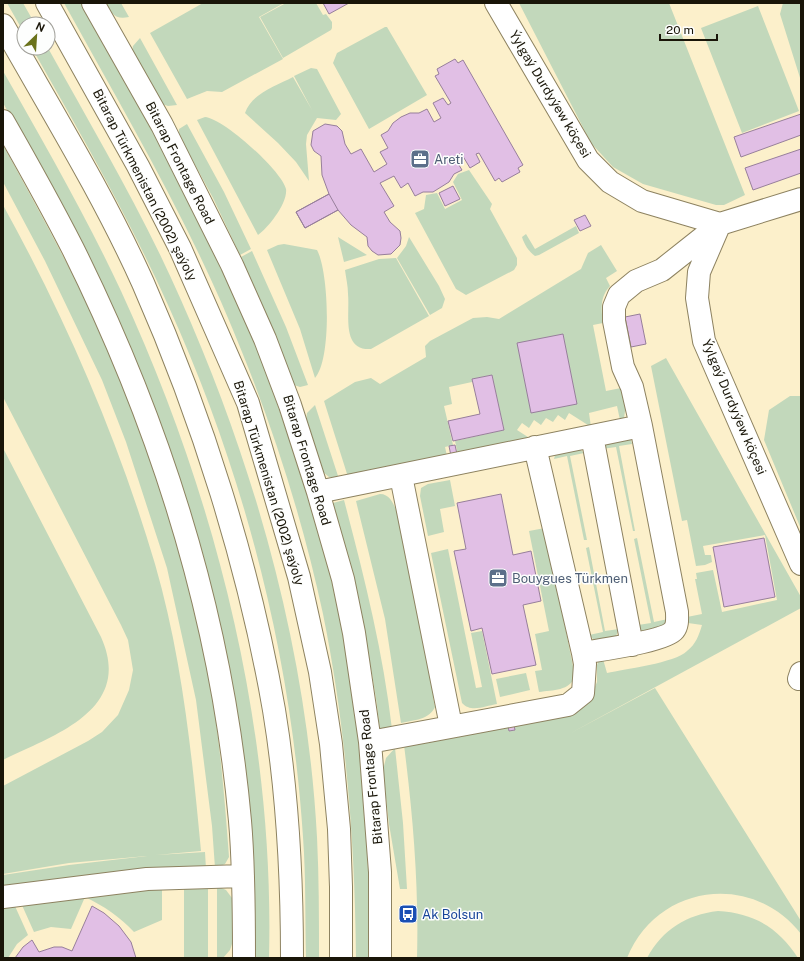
<svg xmlns="http://www.w3.org/2000/svg" width="804" height="961" font-family="'Public Sans',sans-serif">
<style>
.green{fill:#c2d8bb}
.building{fill:#e1bfe5;stroke:#977f9b}
.lines{fill:none;stroke-linecap:round;stroke-linejoin:round}
.minor-casing{stroke:#8d8260;stroke-width:24}
.major-casing{stroke:#8d8260;stroke-width:24}
.minor{stroke:#fff;stroke-width:22}
.major{stroke:#fff;stroke-width:22}
.labels{text-anchor:middle;dominant-baseline:central;stroke-width:3;stroke-linejoin:round;paint-order:stroke}
.street-label{font-size:13px;fill:#191508;stroke:#fdfefd}
.service-label{font-size:13px;fill:#4e5e75;stroke:#fdfefd;text-anchor:start}
.transit-label{font-size:13px;fill:#164399;stroke:#fdfefd;text-anchor:start}
</style>
<rect width="100%" height="100%" fill="#fcf0cb"/>
<!-- green -->
<path class="green" d="M 7,3 L 23,3 L 35,24 L 24,24 L 24,33 Z
M 64,3 L 82,3 C 132,93 183,183 227,277 C 255,339 278,403 298,467 C 307,495 317,522 324,550 C 359,683 368,821 371,958 L 356,958 C 355,843 346,727 323,614 C 304,525 276,436 242,352 C 194,230 127,117 64,3 Z
M 106,3 L 121,3 L 129,17 C 115,20 112,14 106,3 Z
M 203,3 L 284,3 L 259,17 L 283,59 L 222,92 L 207,91 L 187,99 L 150,33 Z
M 286,3 L 316,3 L 323,15 L 326,14 L 332,22 L 332,28 L 331,30 L 283,58 L 260,17 Z
M 519,3 L 669,3 L 745,195 L 724,205 L 716,205 L 643,184 L 613,167 L 591,143 Z
M 783,3 L 801,3 L 801,81 L 780,14 Z
M 758,6 L 799,111 L 742,133 L 701,28 Z
M 385,27 L 387,27 L 427,95 L 369,129 L 333,63 L 337,53 Z
M 140,38 L 177,105 L 168,106 L 162,104 L 132,51 L 133,46 Z
M 32,48 L 48,48 C 94,131 143,213 181,300 C 256,469 307,652 317,837 C 319,877 319,918 319,958 L 306,958 C 305,918 306,877 303,837 C 291,654 244,472 168,305 C 128,216 80,133 32,48 Z
M 311,68 L 317,69 L 341,114 L 336,120 L 317,118 L 307,135 L 306,144 L 309,181 L 296,162 L 278,143 L 245,113 C 252,93 276,86 293,77 L 312,110 L 294,76 Z
M 3,71 C 44,143 86,216 121,291 C 216,496 275,731 269,958 L 253,958 L 224,647 L 44,175 L 3,103 Z
M 205,117 C 223,118 282,171 286,189 C 288,203 268,228 258,235 L 197,120 Z
M 187,124 L 224,192 L 251,249 L 240,255 L 213,198 L 179,135 L 179,129 Z
M 3,145 C 44,220 86,295 119,375 C 155,463 185,556 204,650 C 218,718 224,788 229,857 L 225,864 L 215,868 L 212,826 L 196,700 L 167,568 L 126,442 L 102,380 L 45,261 L 3,182 Z
M 469,170 L 492,204 L 490,209 L 517,258 L 517,265 L 514,270 L 466,295 L 456,289 L 415,213 L 424,209 L 426,195 L 437,193 L 445,209 L 462,200 L 453,182 L 458,174 Z
M 3,205 C 66,319 118,439 155,564 C 182,657 192,755 201,851 L 156,855 L 205,852 L 206,869 L 110,872 L 3,888 L 3,875 L 69,865 L 147,856 L 69,863 L 3,874 L 3,786 L 88,741 L 102,732 L 118,715 L 129,690 L 133,670 L 128,640 L 121,625 L 3,397 Z
M 576,226 L 579,233 L 539,255 L 535,256 C 529,252 524,244 522,237 L 526,234 L 535,249 Z
M 338,237 L 367,255 L 344,262 Z
M 409,237 L 439,286 L 445,299 L 442,308 L 430,315 L 397,258 L 406,246 Z
M 284,244 L 317,250 C 329,272 332,359 315,378 L 300,329 L 267,250 L 278,245 Z
M 601,245 L 617,271 L 606,278 L 610,286 C 600,297 601,308 603,323 L 593,325 L 606,391 L 621,388 L 626,405 L 624,418 L 620,420 L 617,406 L 589,413 L 591,427 L 569,413 L 565,420 L 558,415 L 553,422 L 546,418 L 541,425 L 534,420 L 529,428 L 522,423 L 517,430 L 531,439 L 458,455 L 455,441 L 504,430 L 492,375 L 472,379 L 472,382 L 449,387 L 452,404 L 444,406 L 453,445 L 445,447 L 447,456 L 348,477 L 324,401 L 355,382 L 371,378 L 380,384 L 426,357 L 425,346 L 430,341 L 473,318 L 487,317 L 499,319 L 581,269 L 588,253 Z
M 252,251 L 286,327 L 308,385 L 300,387 L 294,385 L 274,332 L 241,257 Z
M 396,258 L 429,316 L 371,349 C 341,351 350,314 348,294 C 348,286 346,278 345,270 L 379,259 Z
M 666,358 L 801,597 L 801,608 L 569,734 L 655,688 L 801,921 L 801,934 C 752,871 657,884 627,958 L 417,958 C 419,886 413,816 404,745 L 507,723 L 509,731 L 515,730 L 514,722 L 590,698 L 597,682 L 597,665 L 599,660 L 603,659 L 607,673 C 625,669 675,663 687,651 C 696,644 699,635 702,625 L 688,623 L 687,617 L 702,614 L 695,579 L 697,579 L 696,573 L 713,570 L 722,612 L 777,600 L 765,535 L 703,546 L 705,555 L 711,555 L 712,562 L 705,565 L 696,566 L 687,520 L 682,521 L 651,366 Z
M 790,396 L 801,396 L 801,529 L 764,440 L 769,410 Z
M 315,405 L 339,479 L 329,477 L 323,472 L 306,421 L 307,413 Z
M 627,438 L 631,440 L 632,444 L 619,446 L 635,531 L 633,531 L 616,447 L 602,449 L 603,445 Z
M 3,448 L 101,637 C 134,710 54,735 3,760 Z
M 579,448 L 584,453 L 570,456 L 587,540 L 584,540 L 567,456 L 554,459 L 555,455 Z
M 450,480 L 455,506 L 440,509 L 444,532 L 428,536 L 420,496 L 421,488 L 428,484 Z
M 380,494 C 389,494 393,502 396,510 L 398,509 L 436,697 L 433,697 L 435,707 C 429,720 414,720 401,723 L 385,619 L 356,501 Z
M 344,500 C 364,576 383,651 392,729 L 380,730 C 372,653 351,578 333,503 Z
M 545,528 L 575,676 C 570,691 553,690 539,692 L 535,671 L 542,670 L 535,634 L 549,631 L 529,531 Z
M 637,538 L 654,622 L 668,619 L 664,627 L 642,631 L 639,629 L 638,625 L 651,623 L 634,539 Z
M 589,547 L 605,631 L 619,629 L 616,636 L 594,640 L 589,635 L 603,632 L 586,548 Z
M 448,549 L 476,688 L 482,687 L 471,633 L 482,631 L 497,704 C 485,706 471,713 462,703 L 431,553 Z
M 526,673 L 530,690 L 500,697 L 496,679 Z
M 395,748 L 403,823 L 407,889 L 400,889 L 389,824 L 383,770 L 386,758 Z
M 184,886 L 208,886 L 208,958 L 184,958 Z
M 217,886 L 226,890 L 232,898 L 232,944 L 230,950 L 223,958 L 217,958 Z
M 138,889 L 162,890 L 162,920 L 134,932 C 120,917 104,906 85,897 L 71,929 L 51,927 L 34,932 L 21,903 Z
M 14,904 L 28,935 L 17,944 L 8,958 L 3,958 L 3,906 Z
M 718,911 C 754,913 779,928 798,958 L 647,958 C 663,929 686,915 718,911 Z"/>
<!-- building -->
<path class="building" d="M 323,3 L 349,3 L 329,14 Z
M 455,59 L 458,63 L 463,60 L 523,165 L 518,168 L 520,172 L 502,182 L 499,178 L 495,181 L 479,153 L 476,154 L 480,162 L 470,168 L 461,153 L 454,157 L 462,170 L 454,174 L 449,182 L 433,192 L 423,192 L 415,196 L 408,183 L 401,188 L 394,176 L 380,183 L 394,206 L 384,212 L 390,222 L 400,231 L 401,238 L 400,245 L 391,254 L 378,255 L 372,251 L 368,246 L 367,237 L 351,225 L 338,210 L 305,228 L 296,212 L 329,194 L 322,175 L 321,156 L 314,151 L 311,145 L 313,131 L 325,124 L 337,126 L 342,131 L 345,144 L 351,154 L 361,149 L 374,172 L 387,164 L 380,152 L 388,148 L 381,135 L 388,131 L 393,123 L 401,117 L 410,113 L 419,113 L 427,109 L 434,122 L 441,118 L 433,103 L 443,98 L 448,105 L 451,103 L 435,76 L 439,74 L 437,69 Z
M 801,114 L 801,135 L 741,157 L 734,137 Z
M 801,149 L 801,173 L 753,190 L 745,168 Z
M 453,186 L 460,199 L 445,206 L 439,193 Z
M 329,194 L 338,210 L 305,228 L 296,212 Z
M 585,215 L 591,226 L 580,231 L 574,220 Z
M 640,314 L 646,344 L 631,347 L 625,317 Z
M 563,334 L 577,404 L 531,413 L 517,343 Z
M 492,375 L 504,430 L 453,441 L 448,421 L 480,414 L 472,379 Z
M 455,445 L 457,454 L 451,456 L 449,446 Z
M 501,494 L 513,555 L 531,551 L 541,601 L 523,605 L 536,665 L 492,674 L 482,628 L 471,631 L 454,551 L 466,549 L 457,503 Z
M 764,538 L 775,597 L 724,607 L 713,547 Z
M 513,721 L 515,730 L 509,731 L 507,722 Z
M 92,906 L 104,913 L 119,926 L 131,942 L 136,958 L 15,958 L 23,947 L 32,940 L 39,952 L 54,947 L 62,947 L 72,951 Z"/>
<g class="lines">
<!-- minor casing -->
<g class="minor-casing">
<path id="minor" d="M 93,3 L 162,125 L 232,265 L 265,339 L 290,405 L 318,492 L 343,579 L 354,633 L 370,742 L 380,872 L 380,958
M 496,3 L 588,160 L 610,182 L 642,201 L 720,224 L 801,199
M 3,121 C 27,163 51,206 73,249 C 162,428 222,621 240,821 C 244,866 244,912 244,958
M 718,228 L 699,272 L 697,298 L 704,341 L 801,564
M 592,436 L 632,645
M 535,447 L 583,653 C 599,650 666,641 674,630 C 678,625 677,618 677,612 L 641,426 L 632,387 L 623,367 L 614,321 L 614,307 L 619,295 L 636,281 L 662,270 L 720,224
M 401,476 L 451,726
M 318,492 L 641,426
M 799,679 L 801,673
M 370,742 L 568,705 L 583,693 L 585,664 L 583,653
M 3,897 L 147,879 L 243,876"/>
</g>
<!-- major casing -->
<g class="major-casing">
<path id="major" d="M 47,3 L 138,166 L 180,248 L 248,403 L 299,577 L 320,672 L 331,744 L 339,829 L 341,887 L 341,958
M 3,25 C 51,110 103,194 143,283 C 202,417 249,566 274,710 C 287,789 292,878 292,958"/>
</g>
<!-- minor -->
<use href="#minor" class="minor"/>
<!-- major -->
<use href="#major" class="major"/>
</g>
<!-- icons -->
<defs>
<g id="office-square" transform="scale(1)"><rect x="-9" y="-9" width="18" height="18" rx="4" fill="#5c6f8a" stroke="#fdfefd"/><path d="M-6-3h4V-5.5h4V-3h4V5H-6ZM-1-4.5V-3h2v-1.5ZM-6 0V1H6V0Z" fill="#fff"/></g>
<g id="bus-square" transform="scale(1)"><rect x="-9" y="-9" width="18" height="18" rx="4" fill="#1a4fb4" stroke="#fdfefd"/><path d="M-5-6H5V4H4V6H2V4H-2V6H-4V4H-5ZM-3.5-4V0h7V-4ZM-3.5 1.2v1.5H-2V1.2ZM2 1.2v1.5H3.5V1.2Z" fill="#fff"/></g>
</defs>
<g fill-rule="evenodd">
<use href="#office-square" x="420" y="159"/>
<use href="#office-square" x="498" y="578"/>
<use href="#bus-square" x="408" y="914"/>
</g>
<g class="labels">
<!-- street labels -->
<g class="street-label">
<text transform="translate(550 94) rotate(59)">Ýylgaý Durdyýew köçesi</text>
<text transform="translate(180 163) rotate(63)">Bitarap Frontage Road</text>
<text transform="translate(145 185) rotate(63)">Bitarap Türkmenistan (2002) şaýoly</text>
<text transform="translate(734 407) rotate(67)">Ýylgaý Durdyýew köçesi</text>
<text transform="translate(307 460) rotate(73)">Bitarap Frontage Road</text>
<text transform="translate(269 483) rotate(73)">Bitarap Türkmenistan (2002) şaýoly</text>
<text transform="translate(371 777) rotate(-96)">Bitarap Frontage Road</text>
</g>
<!-- service labels -->
<g class="service-label">
<text x="434" y="159">Areti</text>
<text x="512" y="578">Bouygues Türkmen</text>
</g>
<!-- transit labels -->
<g class="transit-label">
<text x="422" y="914">Ak Bolsun</text>
</g>
</g>
<!-- border -->
<rect width="804" height="961" fill="none" stroke="#191508" stroke-width="8"/>
<!-- north arrow -->
<g transform="translate(36 36) rotate(25)"><circle r="19" fill="#fdfefd" stroke="#a2a19b"/>
<path d="M0-3L7 15L0 10L-7 15Z" fill="#6b731c"/>
<text y="-6" font-size="11" font-weight="bold" text-anchor="middle" fill="#191508">N</text>
</g>
<!-- scale -->
<path d="M660 34v6h57v-6" fill="none" stroke="#191508" stroke-width="2"/>
<text x="666" y="34" font-size="12" fill="#191508" stroke="#fdfefd" stroke-width="3" paint-order="stroke">20 m</text>
</svg>
